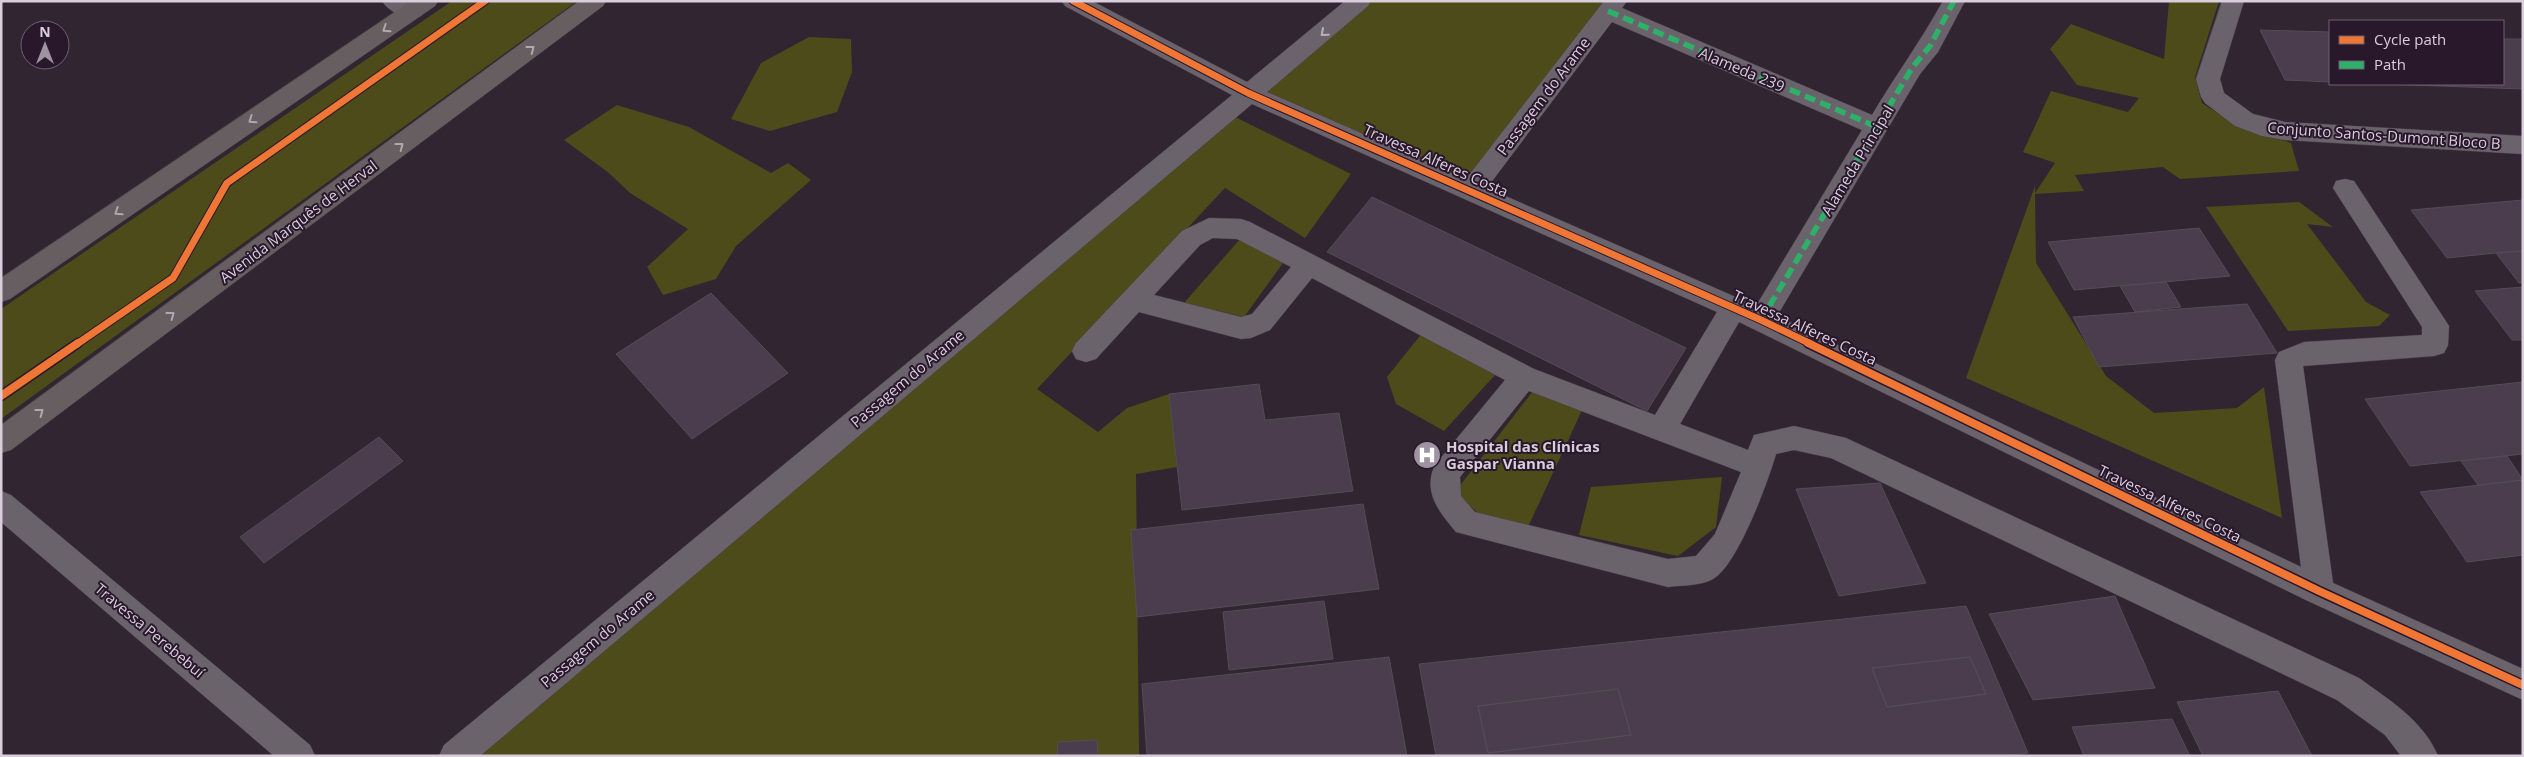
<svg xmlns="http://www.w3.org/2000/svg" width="2524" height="757" font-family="'Open Sans',sans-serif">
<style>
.green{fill:#4d4b19}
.building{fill:#4c3d4e;stroke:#544c56;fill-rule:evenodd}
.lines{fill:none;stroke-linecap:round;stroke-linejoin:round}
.minor-casing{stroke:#4a414b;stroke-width:1}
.major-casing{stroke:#4a414b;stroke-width:1}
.minor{fill:#6b636c;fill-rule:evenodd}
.major{fill:#665e60;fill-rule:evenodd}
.quiet{stroke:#2db169;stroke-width:5.5;stroke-dasharray:11 5.5;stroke-linecap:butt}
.cycleway-far1-casing{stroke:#29172c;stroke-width:9}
.cycleway-casing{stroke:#29172c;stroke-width:11}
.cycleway-far1{stroke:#f07635;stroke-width:7}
.cycleway{stroke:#f07635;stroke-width:8}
.oneway{stroke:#b1a7b1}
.oneway2{stroke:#b9aeba}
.labels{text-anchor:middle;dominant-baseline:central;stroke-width:4;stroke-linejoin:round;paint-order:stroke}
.street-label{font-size:15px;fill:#dacedc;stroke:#29172c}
.poi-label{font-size:15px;font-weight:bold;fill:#dacedc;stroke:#29172c;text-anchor:start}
</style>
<rect width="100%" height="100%" fill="#302531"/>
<!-- green -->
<path class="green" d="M 452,1 L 577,1 L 1,419 L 1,309 Z
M 1360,1 L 1616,1 L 1471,191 L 1248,93 Z
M 2169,1 L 2219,1 L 2195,77 L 2202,103 L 2236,125 L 2291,143 L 2299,171 L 2180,179 L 2163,167 L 2075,175 L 2084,191 L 2035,194 L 2036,263 L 2106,376 L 2154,413 L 2237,408 L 2264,387 L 2282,518 L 1966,378 L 2035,186 L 2035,193 L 2055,163 L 2023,152 L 2051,91 L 2128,112 L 2139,98 L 2077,85 L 2050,49 L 2071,24 L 2164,59 Z
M 809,37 L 851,39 L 852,72 L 837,112 L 770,131 L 731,119 L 761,63 Z
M 617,105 L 689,127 L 771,173 L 788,163 L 811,180 L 736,246 L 716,279 L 663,295 L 647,267 L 688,229 L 630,193 L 609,173 L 564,140 Z
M 1231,115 L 1351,174 L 1305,238 L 1225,188 L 1037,389 L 1098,432 L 1127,408 L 1169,394 L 1177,467 L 1136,474 L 1139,756 L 470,756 Z
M 2299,202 L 2333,227 L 2307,224 L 2366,302 L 2390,315 L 2379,326 L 2288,331 L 2206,207 Z
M 1241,238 L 1283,263 L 1244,317 L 1184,303 Z
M 1423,332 L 1495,375 L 1444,431 L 1396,404 L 1387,377 Z
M 1533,391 L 1582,410 L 1528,527 L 1481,516 L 1455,492 Z
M 1722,477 L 1716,527 L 1678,556 L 1579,535 L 1591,487 Z"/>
<!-- building -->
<path class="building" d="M 2260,30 L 2330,32 L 2330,82 L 2285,80 Z
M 2503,39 L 2523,39 L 2523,89 L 2383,84 L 2503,84 Z
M 1372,197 L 1686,348 L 1647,411 L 1327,252 Z
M 2523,200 L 2523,251 L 2496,253 L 2447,258 L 2411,210 Z
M 2199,228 L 2230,276 L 2074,290 L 2048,242 Z
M 2523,251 L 2523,283 L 2519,283 L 2496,253 Z
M 2166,282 L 2181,307 L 2135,312 L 2120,286 Z
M 2523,287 L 2523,340 L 2512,340 L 2475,291 Z
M 711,293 L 788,373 L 692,439 L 616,354 Z
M 2247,304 L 2277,353 L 2099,367 L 2073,317 Z
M 2523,382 L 2523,454 L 2410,466 L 2365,399 Z
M 1259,384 L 1265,420 L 1339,413 L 1353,491 L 1182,510 L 1169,394 Z
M 379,437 L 403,461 L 264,563 L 240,537 Z
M 2507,456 L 2523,480 L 2478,485 L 2461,461 Z
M 2523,480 L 2523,555 L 2467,562 L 2420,492 Z
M 1880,483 L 1926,583 L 1839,596 L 1796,489 Z
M 1363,504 L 1379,589 L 1137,617 L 1131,530 Z
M 2115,596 L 2155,688 L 2033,700 L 1989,614 Z
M 1324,601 L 1333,659 L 1229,670 L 1223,612 Z
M 1966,606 L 2028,753 L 2001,756 L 1436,756 L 1419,664 ZM 1970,657 L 1986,694 L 1887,707 L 1872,668 ZM 1618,689 L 1631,735 L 1488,753 L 1478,706 Z
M 1389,657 L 1407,756 L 1147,756 L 1142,684 Z
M 1970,657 L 1986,694 L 1887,707 L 1872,668 Z
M 1618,689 L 1631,735 L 1488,753 L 1478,706 Z
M 2278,691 L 2312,756 L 2203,756 L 2177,702 Z
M 2172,719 L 2190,756 L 2084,756 L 2072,727 Z
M 1097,740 L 1098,756 L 1057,756 L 1058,742 Z"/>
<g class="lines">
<!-- minor casing -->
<g class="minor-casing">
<path id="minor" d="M 382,1 C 396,1 416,0 424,11 L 421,16 C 408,20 389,13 382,1 Z
M 1062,1 L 1092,1 L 1247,82 L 1345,1 L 1371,1 L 1368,6 L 1267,92 L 1466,179 L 1604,1 L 1627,1 L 1622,8 L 1872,115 C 1895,76 1921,41 1943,1 L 1965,1 L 1938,52 L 1920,74 L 1777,316 L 2301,567 L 2275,360 L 2279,352 L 2304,342 L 2422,335 L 2422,327 L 2333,188 L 2336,181 L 2345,179 L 2354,181 L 2449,326 L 2448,345 L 2444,353 L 2434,356 L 2303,366 L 2333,583 L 2523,669 L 2523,700 L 2308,601 L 1739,322 L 1680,424 L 1748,450 L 1754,435 L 1794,426 L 1846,438 L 2359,678 C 2389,700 2423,720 2438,756 L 2401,756 L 2385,735 L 2337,700 L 1831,458 L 1794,450 L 1776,454 C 1768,482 1737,566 1713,579 C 1701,586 1682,585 1668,587 L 1456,532 C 1440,513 1422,492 1435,465 L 1505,380 L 1312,278 L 1270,330 L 1251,338 L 1241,339 L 1139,312 L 1096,359 L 1086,362 L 1076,359 L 1072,351 L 1076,343 L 1182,231 L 1209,218 L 1241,219 L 1250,222 L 1534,369 L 1655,415 L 1717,312 L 1252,104 L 480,756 L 439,756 L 444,745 L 1232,95 L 1065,6 ZM 1612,22 L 1862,130 L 1756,306 L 1487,188 ZM 1213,238 L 1237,239 L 1291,267 L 1252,314 L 1241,317 L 1154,295 L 1200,245 ZM 1529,391 L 1741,472 L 1715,534 L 1696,556 L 1668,559 L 1475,512 L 1461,496 L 1460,477 Z
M 2222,1 L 2244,1 L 2220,79 L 2224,93 L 2253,114 L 2285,122 L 2523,136 L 2523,154 L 2285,140 L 2262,136 L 2235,126 L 2205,103 L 2201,97 L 2196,79 Z
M 1,491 L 11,495 L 310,745 L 315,756 L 274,756 L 1,522 Z"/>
</g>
<!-- major casing -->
<g class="major-casing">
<path id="major" d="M 411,1 L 438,1 L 435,6 L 10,299 L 1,302 L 1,278 Z
M 579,1 L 606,1 L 603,6 L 11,450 L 1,453 L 1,425 Z"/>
</g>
<!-- minor -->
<use href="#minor" class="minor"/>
<!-- major -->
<use href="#major" class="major"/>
<!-- quiet -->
<path class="quiet" d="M 1608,11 L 1877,127
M 1761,320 L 1912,68 L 1930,46 L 1954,1"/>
<!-- cycleway-far1 casing -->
<g class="cycleway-far1-casing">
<path id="cycleway-far1" d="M 1073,1 L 1248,93 L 1761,320 L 1811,344
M 77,344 L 173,278 L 227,183 L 485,1"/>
</g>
<!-- cycleway casing -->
<g class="cycleway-casing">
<path id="cycleway" d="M 1808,343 L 2319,591 L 2523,685
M 1,396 L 78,343"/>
</g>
<!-- cycleway-far1 -->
<use href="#cycleway-far1" class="cycleway-far1"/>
<!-- cycleway -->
<use href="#cycleway" class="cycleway"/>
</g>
<!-- one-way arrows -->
<defs><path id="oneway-chevron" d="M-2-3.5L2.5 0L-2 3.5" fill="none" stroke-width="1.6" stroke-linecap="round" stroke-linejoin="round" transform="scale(1.25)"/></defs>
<g class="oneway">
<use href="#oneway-chevron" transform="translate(386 29) rotate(146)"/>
<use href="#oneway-chevron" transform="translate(531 49) rotate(-37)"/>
<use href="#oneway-chevron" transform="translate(252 120) rotate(146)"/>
<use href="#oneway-chevron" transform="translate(400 146) rotate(-37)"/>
<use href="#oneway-chevron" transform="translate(118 212) rotate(146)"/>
<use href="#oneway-chevron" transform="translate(171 315) rotate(-37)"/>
<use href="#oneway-chevron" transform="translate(40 412) rotate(-37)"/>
</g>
<use class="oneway2" href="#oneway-chevron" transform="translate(1324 33) rotate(139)"/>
<!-- icons -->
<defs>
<g id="hospital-disc" transform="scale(1.4375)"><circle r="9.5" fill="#9e93a0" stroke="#29172c"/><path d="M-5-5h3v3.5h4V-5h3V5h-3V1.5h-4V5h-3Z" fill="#fff"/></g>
</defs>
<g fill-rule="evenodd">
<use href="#hospital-disc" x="1427" y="455"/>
</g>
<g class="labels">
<!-- street labels -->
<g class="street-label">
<text transform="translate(1742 69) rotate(23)">Alameda 239</text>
<text transform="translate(1543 96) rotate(-53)">Passagem do Arame</text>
<text transform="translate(2384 135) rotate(4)">Conjunto Santos-Dumont Bloco B</text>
<text transform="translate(1436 160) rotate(24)">Travessa Alferes Costa</text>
<text transform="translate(1857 160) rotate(-59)">Alameda Principal</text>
<text transform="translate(298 221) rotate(-37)">Avenida Marquês de Herval</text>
<text transform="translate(1805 327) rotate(25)">Travessa Alferes Costa</text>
<text transform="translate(907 378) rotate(-40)">Passagem do Arame</text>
<text transform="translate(2170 503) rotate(26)">Travessa Alferes Costa</text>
<text transform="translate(150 630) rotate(40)">Travessa Perebebuí</text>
<text transform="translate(597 638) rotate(-40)">Passagem do Arame</text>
</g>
<!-- poi labels -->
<g class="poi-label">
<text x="1446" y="446">Hospital das Clínicas<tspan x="1446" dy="17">Gaspar Vianna</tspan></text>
</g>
</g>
<!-- border -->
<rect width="2524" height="757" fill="none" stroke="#dacedc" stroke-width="5"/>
<!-- legend -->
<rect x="2329" y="20" width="175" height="65" fill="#29172c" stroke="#706072"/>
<rect x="2339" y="36" width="25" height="8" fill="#f07635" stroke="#706072"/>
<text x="2374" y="45" font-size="15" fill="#dacedc">Cycle path</text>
<rect x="2339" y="61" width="25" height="8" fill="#2db169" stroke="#706072"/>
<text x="2374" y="70" font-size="15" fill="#dacedc">Path</text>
<!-- north arrow -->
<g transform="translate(45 45)"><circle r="24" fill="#29172c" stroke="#706072"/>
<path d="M0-4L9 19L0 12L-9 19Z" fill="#9e93a0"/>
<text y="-8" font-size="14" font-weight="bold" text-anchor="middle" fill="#dacedc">N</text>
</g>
</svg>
